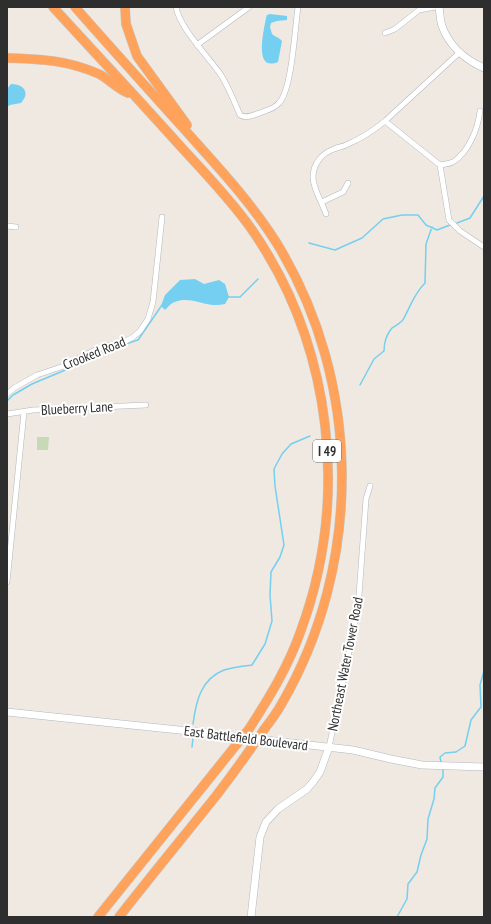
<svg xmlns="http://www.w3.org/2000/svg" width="491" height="924" font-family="'PT Sans Narrow',sans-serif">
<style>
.cemetery{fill:#c8d9b8}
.water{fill:#75cff0}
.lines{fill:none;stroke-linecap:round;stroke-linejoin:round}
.stream{stroke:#75cff0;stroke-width:1.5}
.street-casing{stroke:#b4b7c1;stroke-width:6}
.secondary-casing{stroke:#b4b7c1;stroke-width:8}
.highway-casing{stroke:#c9c9c9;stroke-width:10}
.street{stroke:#fff;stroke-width:5}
.secondary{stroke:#fff;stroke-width:7}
.highway{stroke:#ffa35c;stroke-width:9}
.secondary-bridge-casing{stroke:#b4b7c1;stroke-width:8;stroke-linecap:butt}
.secondary-bridge{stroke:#fff;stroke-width:7}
.labels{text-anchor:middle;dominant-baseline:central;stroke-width:4;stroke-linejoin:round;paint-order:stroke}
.shield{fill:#fff;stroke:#6d6d6d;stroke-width:1}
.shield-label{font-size:13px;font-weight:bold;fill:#2e2e2e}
.street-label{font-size:14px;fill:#2e2e2e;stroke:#fff}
</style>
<rect width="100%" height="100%" fill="#efe9e1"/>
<!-- cemetery -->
<path class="cemetery" d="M 37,437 L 49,437 L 48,450 L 37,450 Z"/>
<!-- water -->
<path class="water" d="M 270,14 L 287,16 L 287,20 L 277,21 L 271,23 L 270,27 L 272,34 C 275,37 279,37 282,41 L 278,62 C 253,72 264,30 266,18 L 267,15 Z
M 11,84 C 23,84 31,92 21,103 L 10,105 L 7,107 L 7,89 Z
M 195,279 L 204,284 L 219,280 L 225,284 L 229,297 L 225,304 C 206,309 192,295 175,302 C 171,303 168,307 165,310 L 161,306 L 165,295 L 180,280 Z"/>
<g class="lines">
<!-- stream -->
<path class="stream" d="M 457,223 L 470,218 L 484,196
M 309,243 L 335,250 L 362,238 L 383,219 L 402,215 L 418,215 L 426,225 L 437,230 L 450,225
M 227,297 L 240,297 L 258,279
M 360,385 L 374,359 L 384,351 C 384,343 386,335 392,328 C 396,325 402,323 404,318 C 411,305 414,294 425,283 L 426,244 L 432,227
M 7,401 L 13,395 L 32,384 L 82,363 L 92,355 L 138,340 L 162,305
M 193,724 C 196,701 201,679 224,670 C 233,667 243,666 252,665 L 265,644 L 272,621 L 270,595 L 271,572 L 280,557 L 284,545 L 275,486 L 274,469 L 282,454 L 291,444 L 310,436
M 192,747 L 193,738
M 441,762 L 440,757 L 445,753 L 456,752 L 465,746 L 471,720 L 481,707 L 480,685 L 484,671
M 397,917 L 407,899 L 408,884 L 417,872 L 421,855 L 427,839 L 428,819 L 434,799 L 435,788 L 443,777 L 443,769"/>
<!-- street casing -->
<g class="street-casing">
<path id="street" d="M 176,7 C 180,29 208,56 221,75 C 229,88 234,101 240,115 C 246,119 253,115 260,113 C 267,110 274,109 279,103 C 292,90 295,27 298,7
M 385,33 L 395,29 L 419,10 L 435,7
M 197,45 L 249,7
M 385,121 L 440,165 L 449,220 L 460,231 L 484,247
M 440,165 C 444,164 449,164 453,162 C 469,152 478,128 480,111
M 322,202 L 343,192 L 348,183
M 326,214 C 322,202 313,189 313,177 C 313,164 322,153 334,149 C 338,147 342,147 346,145 C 360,139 373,131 385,121 L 459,53
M 7,226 L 16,227
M 7,394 L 14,388 L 37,375 L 64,366 L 99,348 L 124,342 L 133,337 L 140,331 L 148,319 L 153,302 L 162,217
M 7,414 L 33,410 L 146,405
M 7,582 L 24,412
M 329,747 L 358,609 L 366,499 L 370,486"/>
</g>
<!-- secondary casing -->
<g class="secondary-casing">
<path id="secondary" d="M 439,7 C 440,13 440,20 442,26 C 449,46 466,60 484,68
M 7,712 L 217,734
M 283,742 L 353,750 L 391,759 L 422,765 L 484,767
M 251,917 L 260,837 L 266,822 L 278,809 L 307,789 L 313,782 L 320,772 L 329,747"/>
</g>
<!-- highway casing -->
<g class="highway-casing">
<path id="highway" d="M 53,7 C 96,54 140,101 182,148 C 206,174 230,199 250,227 C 333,345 350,499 300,633 C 288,667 269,698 249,729 L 98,917
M 75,7 C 111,48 148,89 185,130 C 217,166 250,201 276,242 C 362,381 364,563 281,705 C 276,714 269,723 263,731 C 248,753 232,775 216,796 C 184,836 151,876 119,917
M 125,7 L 126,24 L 137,56 L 187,125
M 7,58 C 41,59 67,60 99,74 C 109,79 117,89 128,93"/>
</g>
<!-- street -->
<use href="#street" class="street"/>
<!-- secondary -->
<use href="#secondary" class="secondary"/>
<!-- highway -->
<use href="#highway" class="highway"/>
<!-- secondary-bridge casing -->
<g class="secondary-bridge-casing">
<path id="secondary-bridge" d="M 217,734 L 283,742"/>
</g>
<!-- secondary-bridge -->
<use href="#secondary-bridge" class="secondary-bridge"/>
</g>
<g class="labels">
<!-- shield labels -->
<rect class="shield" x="313" y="440" width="28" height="22" rx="3"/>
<g class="shield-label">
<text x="327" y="451">I 49</text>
</g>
<!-- street labels -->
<g class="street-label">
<text transform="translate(94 353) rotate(-22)">Crooked Road</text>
<text transform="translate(77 408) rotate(-3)">Blueberry Lane</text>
<text transform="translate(345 664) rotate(-79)">Northeast Water Tower Road</text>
<text transform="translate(246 738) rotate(7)">East Battlefield Boulevard</text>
</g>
</g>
<!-- border -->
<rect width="491" height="924" fill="none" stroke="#2e2e2e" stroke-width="16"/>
</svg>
